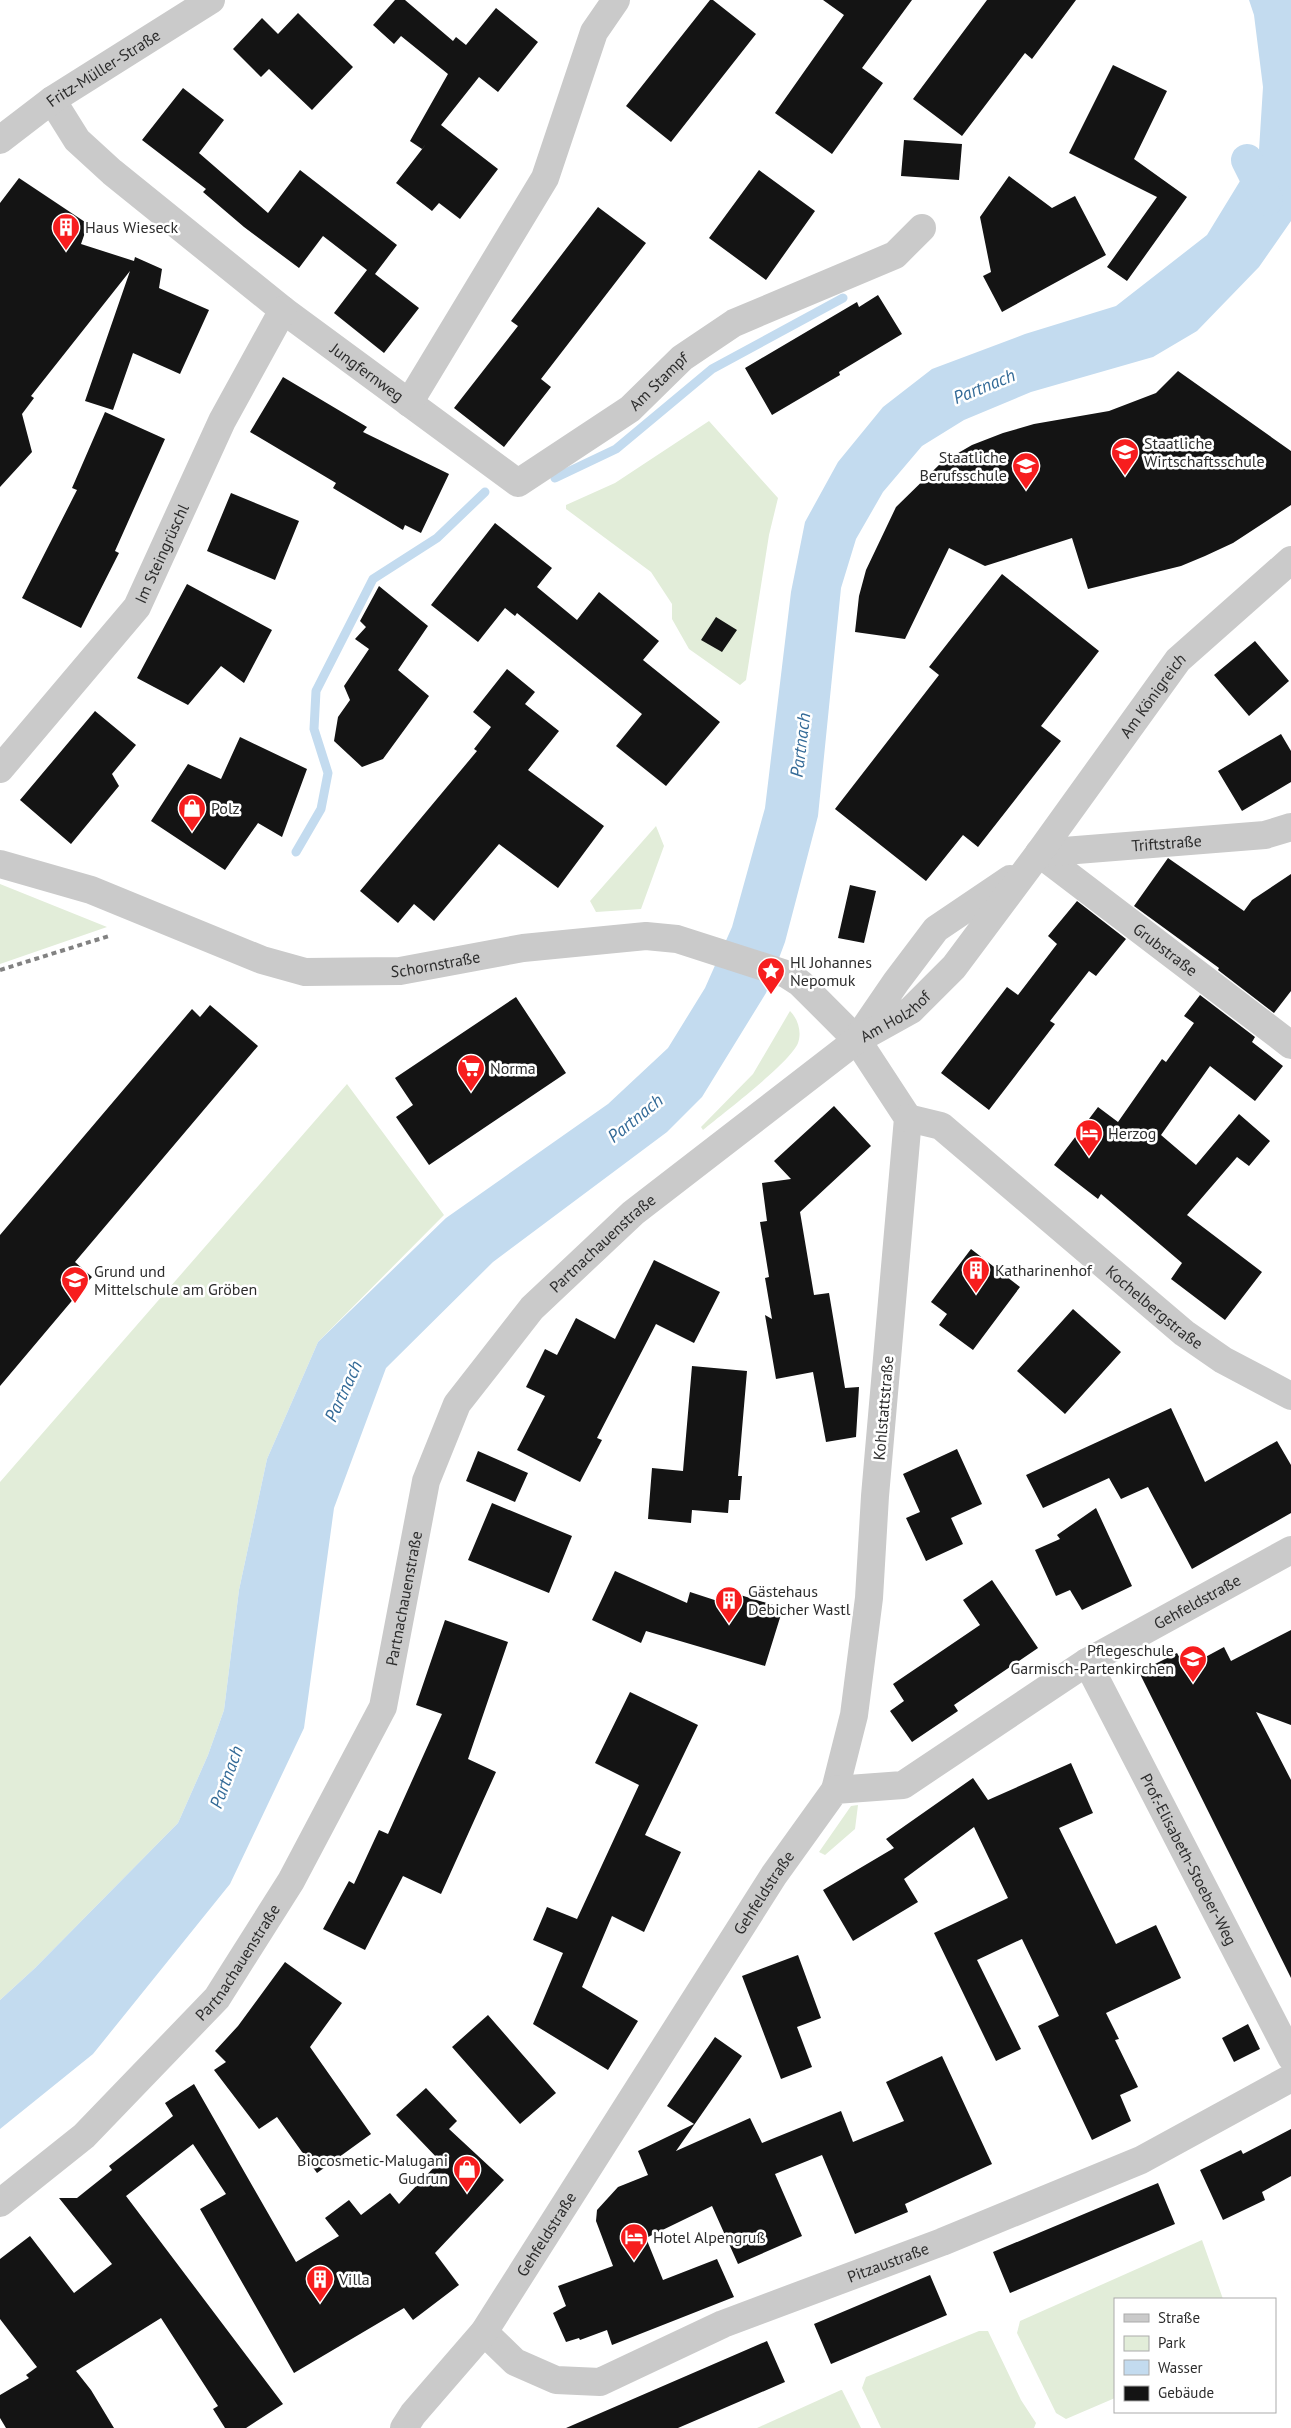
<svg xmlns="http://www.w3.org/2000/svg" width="1291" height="2428" font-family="'PT Sans',sans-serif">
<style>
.green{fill:#e2edd9}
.water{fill:#c3dbef}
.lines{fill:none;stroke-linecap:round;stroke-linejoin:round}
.stream{stroke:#c3dbef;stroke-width:9}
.canal{stroke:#c3dbef;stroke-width:32}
.building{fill:#141414}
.minor{stroke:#cacaca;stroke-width:28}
.rail{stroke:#828282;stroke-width:4;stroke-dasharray:5 4;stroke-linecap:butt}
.labels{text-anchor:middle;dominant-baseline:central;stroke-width:5;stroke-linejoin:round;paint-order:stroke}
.street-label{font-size:16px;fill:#2d2d2d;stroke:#fff}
.poi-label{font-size:16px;fill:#2d2d2d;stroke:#fff;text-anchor:start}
.water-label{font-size:18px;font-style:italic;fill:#336a97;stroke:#fff}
</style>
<rect width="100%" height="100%" fill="#fff"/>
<!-- green -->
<path class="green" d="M 709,421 L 778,498 L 769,535 L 746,680 L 740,685 L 689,649 L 672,619 L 672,604 L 651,572 L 566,509 L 566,505 L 615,483 Z
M 656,826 L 664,846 L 641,909 L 596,912 L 590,901 Z
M 0,884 L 107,927 L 0,964 Z
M 790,1011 C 798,1019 802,1032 798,1043 C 790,1063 722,1114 703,1130 L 701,1127 L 753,1074 Z
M 347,1084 L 444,1215 L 318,1342 L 267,1459 L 239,1590 L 224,1710 L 208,1755 L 178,1823 L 35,1968 L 0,2000 L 0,1482 Z
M 858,1805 L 855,1829 L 825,1855 L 819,1852 L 851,1806 Z
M 1202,2240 L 1223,2299 L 1115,2299 L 1115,2398 L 1066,2419 L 1056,2413 L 1017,2333 L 1020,2321 Z
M 979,2331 L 988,2331 L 1021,2400 L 1036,2423 L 1034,2428 L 881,2428 L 862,2388 L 866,2377 Z
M 842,2390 L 861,2428 L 757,2428 L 841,2390 Z"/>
<!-- water -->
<path class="water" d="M 1249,0 L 1291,0 L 1291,221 L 1259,267 L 1197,331 L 1153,357 L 1031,392 L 964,420 L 922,446 L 883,492 L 856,539 L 841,588 L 818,816 L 785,942 L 766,993 L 702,1097 L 667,1132 L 493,1262 L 386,1368 L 334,1508 L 304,1728 L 230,1884 L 93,2054 L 0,2129 L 0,2000 L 35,1968 L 178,1823 L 208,1755 L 224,1710 L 239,1590 L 267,1459 L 318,1342 L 446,1218 L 608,1104 L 668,1048 L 705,988 L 732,927 L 765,808 L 791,592 L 805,522 L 838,462 L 883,407 L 932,369 L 1025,334 L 1116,306 L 1207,235 L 1259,150 L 1263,87 L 1254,15 Z"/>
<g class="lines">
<!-- stream -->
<path class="stream" d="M 555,478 L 616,449 L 712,369 L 843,298
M 296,852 L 321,809 L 328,773 L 314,729 L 316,691 L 373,579 L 437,538 L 485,492"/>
<!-- canal -->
<path class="canal" d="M 1247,160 L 1267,200"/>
</g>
<!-- building -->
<path class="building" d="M 395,0 L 405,0 L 453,41 L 456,37 L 466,45 L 496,8 L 538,42 L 498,92 L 479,77 L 441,125 L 498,169 L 460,219 L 439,203 L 432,211 L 396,183 L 426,144 L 422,149 L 410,141 L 448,74 L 401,36 L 394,44 L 373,25 Z
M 710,0 L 713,0 L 756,34 L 671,142 L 626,106 Z
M 823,0 L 912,0 L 862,68 L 883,83 L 832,154 L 775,113 L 844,15 Z
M 987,0 L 1076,0 L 1032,59 L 1025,53 L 962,136 L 913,99 Z
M 298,13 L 353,67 L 312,110 L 269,69 L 261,77 L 233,49 L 262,18 L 278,34 Z
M 1113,65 L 1167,91 L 1134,159 L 1187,197 L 1127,281 L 1107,267 L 1157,197 L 1069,153 Z
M 183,88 L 224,120 L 199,153 L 268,213 L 300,170 L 397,245 L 375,274 L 419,308 L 384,353 L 334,313 L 367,270 L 323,236 L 299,268 L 244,227 L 203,192 L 206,189 L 142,140 Z
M 904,140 L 962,144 L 959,180 L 901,176 Z
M 759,170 L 815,211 L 766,280 L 709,238 Z
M 1009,176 L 1052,208 L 1075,196 L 1106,255 L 1002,312 L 983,276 L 991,272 L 980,217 Z
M 19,178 L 88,224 L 81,244 L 134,261 L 135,257 L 162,269 L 159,288 L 209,310 L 180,374 L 133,353 L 113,410 L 85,401 L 130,271 L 31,396 L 34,398 L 22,414 L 32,452 L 0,487 L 0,203 Z
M 598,207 L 646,243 L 541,379 L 551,387 L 504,447 L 454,408 L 518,326 L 511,321 Z
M 878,295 L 902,334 L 839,372 L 840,375 L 772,415 L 745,368 L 857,302 L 859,307 Z
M 1178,371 L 1291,451 L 1291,505 L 1233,543 L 1205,556 L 1181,566 L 1088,589 L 1072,538 L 985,566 L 949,548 L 905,639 L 855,632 L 859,596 L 866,570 L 896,507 L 941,463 L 972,445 L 1003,433 L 1034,424 L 1109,411 L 1156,393 Z
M 283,377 L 367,427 L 363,432 L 449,474 L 421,533 L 405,525 L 403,530 L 333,488 L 336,483 L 250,432 Z
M 105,412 L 165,439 L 115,551 L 119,553 L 81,628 L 22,598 L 77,490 L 72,488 Z
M 231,493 L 299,521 L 275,580 L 207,551 Z
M 495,523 L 552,568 L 537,587 L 577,620 L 599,592 L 659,641 L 643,660 L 720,722 L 666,786 L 616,746 L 642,714 L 517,613 L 515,616 L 505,608 L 478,642 L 431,605 Z
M 1002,574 L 1099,651 L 1041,726 L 1061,741 L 978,847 L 963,835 L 926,881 L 835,809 L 939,675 L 929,667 Z
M 187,584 L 272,630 L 244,683 L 221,666 L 188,705 L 137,678 Z
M 379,586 L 428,626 L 398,670 L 429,696 L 383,759 L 362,767 L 334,741 L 338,717 L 350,700 L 344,686 L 369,649 L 355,639 L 366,627 L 360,621 Z
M 716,617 L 737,630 L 722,652 L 701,640 Z
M 1255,641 L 1289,681 L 1249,716 L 1214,675 Z
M 507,669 L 535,692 L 525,704 L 559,731 L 528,770 L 604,826 L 558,888 L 499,844 L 434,921 L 414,904 L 398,923 L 360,891 L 477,751 L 474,749 L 491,727 L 473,712 Z
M 95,711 L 136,745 L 112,774 L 119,786 L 71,844 L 20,800 Z
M 1281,734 L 1291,751 L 1291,782 L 1242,811 L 1218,771 Z
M 240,737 L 307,769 L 282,837 L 258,823 L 225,870 L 151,821 L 188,764 L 221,779 Z
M 1168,858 L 1244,911 L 1252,900 L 1291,874 L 1291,991 L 1274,1013 L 1218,970 L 1219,968 L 1134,906 Z
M 850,885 L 876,891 L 864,943 L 838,938 Z
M 1077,901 L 1126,939 L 1096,976 L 1089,971 L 1050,1021 L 1055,1024 L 989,1110 L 941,1073 L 1007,987 L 1018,995 L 1057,944 L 1048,936 Z
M 1200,995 L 1255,1037 L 1252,1042 L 1283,1066 L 1255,1101 L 1210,1066 L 1161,1135 L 1196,1165 L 1239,1114 L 1270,1141 L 1249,1166 L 1237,1157 L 1187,1215 L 1262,1272 L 1225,1320 L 1171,1279 L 1182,1263 L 1101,1194 L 1098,1199 L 1054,1165 L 1098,1107 L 1118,1122 L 1162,1059 L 1166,1062 L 1194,1023 L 1184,1016 Z
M 516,997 L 566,1073 L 429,1165 L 396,1117 L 413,1105 L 395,1078 Z
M 210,1005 L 258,1046 L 75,1262 L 92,1277 L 0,1386 L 0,1235 L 192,1009 L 200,1017 Z
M 834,1106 L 871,1146 L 800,1212 L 814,1295 L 829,1293 L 845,1388 L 859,1387 L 856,1437 L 826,1442 L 813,1372 L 776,1379 L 765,1315 L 772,1319 L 765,1278 L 769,1277 L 760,1222 L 767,1221 L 762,1183 L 791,1179 L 774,1161 Z
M 971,1249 L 1020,1287 L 973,1350 L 939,1325 L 947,1314 L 931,1302 Z
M 654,1260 L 720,1292 L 694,1343 L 656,1324 L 597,1438 L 602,1440 L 580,1482 L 517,1450 L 545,1396 L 526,1387 L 545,1349 L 557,1355 L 576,1318 L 615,1339 Z
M 1073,1309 L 1121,1352 L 1065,1414 L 1017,1371 Z
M 692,1366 L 747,1371 L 738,1476 L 742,1476 L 740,1500 L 729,1500 L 728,1513 L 692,1510 L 691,1523 L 648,1519 L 652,1468 L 683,1471 Z
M 1171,1408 L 1205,1482 L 1277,1441 L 1291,1465 L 1291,1513 L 1192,1569 L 1148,1487 L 1121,1499 L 1109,1478 L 1043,1508 L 1026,1475 Z
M 957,1449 L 982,1504 L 951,1518 L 963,1544 L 926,1561 L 906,1518 L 920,1512 L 903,1474 Z
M 478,1451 L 528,1473 L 515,1502 L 466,1481 Z
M 492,1503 L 572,1536 L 549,1593 L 468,1560 Z
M 1096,1508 L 1132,1586 L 1082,1610 L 1070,1590 L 1056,1596 L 1035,1550 L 1060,1539 L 1057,1535 Z
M 615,1571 L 687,1603 L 690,1592 L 733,1606 L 737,1594 L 783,1608 L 765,1666 L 646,1631 L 641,1643 L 592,1620 Z
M 992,1580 L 1038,1648 L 954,1705 L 958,1711 L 912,1742 L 890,1711 L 904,1701 L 893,1684 L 980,1625 L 963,1600 Z
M 445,1620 L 508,1642 L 468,1759 L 496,1772 L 441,1894 L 403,1876 L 365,1950 L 323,1929 L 349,1881 L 354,1884 L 379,1830 L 388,1834 L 442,1714 L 416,1705 Z
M 1291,1630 L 1291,1725 L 1256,1712 L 1291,1780 L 1291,1978 L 1139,1672 L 1177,1653 L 1185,1668 L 1224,1647 L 1231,1661 Z
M 630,1692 L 698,1725 L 645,1835 L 681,1852 L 644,1932 L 612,1916 L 582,1987 L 638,2021 L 608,2070 L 533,2024 L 563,1953 L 533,1940 L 547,1907 L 577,1919 L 639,1785 L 595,1763 Z
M 1071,1763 L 1093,1813 L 1059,1828 L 1116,1944 L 1156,1925 L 1181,1978 L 1106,2013 L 1119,2039 L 1115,2040 L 1138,2087 L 1120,2095 L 1131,2121 L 1092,2140 L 1038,2026 L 1059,2016 L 1022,1939 L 977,1960 L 1021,2049 L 996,2061 L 934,1933 L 1008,1898 L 974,1827 L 904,1879 L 918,1902 L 853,1941 L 823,1890 L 894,1848 L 886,1839 L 973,1778 L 988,1800 Z
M 798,1955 L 821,2018 L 797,2027 L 812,2067 L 781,2079 L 742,1976 Z
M 285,1962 L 342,2003 L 310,2047 L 371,2134 L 317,2173 L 277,2117 L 259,2129 L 214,2070 L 226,2062 L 215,2051 L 238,2026 Z
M 488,2015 L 556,2093 L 520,2124 L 452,2047 Z
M 1248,2024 L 1260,2049 L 1234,2062 L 1222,2038 Z
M 715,2037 L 742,2056 L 676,2151 L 750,2118 L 762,2143 L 841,2111 L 853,2142 L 904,2121 L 886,2082 L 942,2056 L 992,2164 L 905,2204 L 908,2212 L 855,2234 L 822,2155 L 775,2174 L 802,2236 L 738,2264 L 712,2206 L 646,2238 L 663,2280 L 717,2259 L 734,2297 L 612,2345 L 607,2330 L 580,2340 L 579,2338 L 566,2342 L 553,2313 L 566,2306 L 558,2286 L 613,2266 L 596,2221 L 597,2210 L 618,2187 L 648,2175 L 638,2151 L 694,2124 L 667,2106 Z
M 194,2084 L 296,2262 L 339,2236 L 325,2218 L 349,2200 L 361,2215 L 390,2193 L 399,2204 L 440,2161 L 396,2115 L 426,2088 L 457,2121 L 449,2129 L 504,2180 L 435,2253 L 459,2285 L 413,2320 L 404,2308 L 294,2373 L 200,2209 L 226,2194 L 193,2144 L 126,2196 L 283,2404 L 246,2428 L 225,2428 L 213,2409 L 218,2406 L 161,2318 L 76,2371 L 91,2390 L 114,2428 L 6,2428 L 0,2418 L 0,2395 L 29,2378 L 26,2375 L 37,2367 L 0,2319 L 0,2259 L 30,2236 L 74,2293 L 112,2264 L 59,2198 L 77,2198 L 112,2170 L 109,2166 L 173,2116 L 165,2103 Z
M 1291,2129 L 1291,2176 L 1262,2192 L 1265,2200 L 1223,2220 L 1200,2170 L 1241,2150 L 1243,2154 Z
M 1158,2183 L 1175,2224 L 1010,2293 L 993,2252 Z
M 930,2275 L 947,2315 L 831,2364 L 814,2324 Z
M 767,2341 L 785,2382 L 678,2428 L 566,2428 Z"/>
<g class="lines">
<!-- minor -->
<g class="minor">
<path id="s1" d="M 52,100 L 77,140 L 112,172 L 283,310 L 518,483 L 630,409 L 682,358 L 734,323 L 895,255 L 922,228"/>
<path id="s2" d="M 0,140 L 52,100 L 211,0"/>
<path d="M 409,403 L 545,178 L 594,32 L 616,0"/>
<path id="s3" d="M 0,769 L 137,607 L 222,421 L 283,310"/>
<path id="s4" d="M 1039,853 L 1291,1045"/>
<path id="s5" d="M 1039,853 L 1265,835 L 1291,827"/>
<path id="s6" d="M 0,864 L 91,890 L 262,960 L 305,972 L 400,971 L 523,948 L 646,936 L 677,939 L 786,974 L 800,983 L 857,1040 L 908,1118 L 875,1496 L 869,1598 L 854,1715 L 835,1790"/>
<path d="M 859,1036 L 896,982 L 936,929 L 1010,879"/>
<path id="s7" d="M 908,1118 L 941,1126 L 1184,1333 L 1223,1360 L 1291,1396"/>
<path id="s8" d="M 1087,1662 L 1291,2057"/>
<path id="s9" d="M 0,2203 L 84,2136 L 217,1998 L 291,1881 L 383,1707 L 426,1481 L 457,1404 L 532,1308 L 633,1213 L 857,1040 L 911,1010 L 954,967 L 1039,853 L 1178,660 L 1291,560"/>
<path id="s10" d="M 484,2332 L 515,2362 L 556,2380 L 600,2382 L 723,2324 L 942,2242 L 1141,2160 L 1291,2078"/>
<path id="s11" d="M 404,2428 L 413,2414 L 484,2332 L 774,1875 L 835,1790 L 903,1785 L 1087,1662 L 1291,1550"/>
</g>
<!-- rail -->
<path class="rail" d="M 0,970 L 109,936"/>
</g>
<!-- icons -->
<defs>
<g id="building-pin" transform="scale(1.4375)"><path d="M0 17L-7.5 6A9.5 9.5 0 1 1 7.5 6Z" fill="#f71d1e" stroke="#fff"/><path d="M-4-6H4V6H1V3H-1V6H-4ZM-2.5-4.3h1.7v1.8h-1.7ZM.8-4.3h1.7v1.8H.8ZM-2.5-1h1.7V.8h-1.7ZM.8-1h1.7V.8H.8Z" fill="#fff"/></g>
<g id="school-pin" transform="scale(1.4375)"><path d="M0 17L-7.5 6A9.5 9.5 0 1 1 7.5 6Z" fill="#f71d1e" stroke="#fff"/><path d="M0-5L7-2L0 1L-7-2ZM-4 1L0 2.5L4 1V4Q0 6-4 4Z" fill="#fff"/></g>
<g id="shop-pin" transform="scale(1.4375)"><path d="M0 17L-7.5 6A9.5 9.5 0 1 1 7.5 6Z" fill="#f71d1e" stroke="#fff"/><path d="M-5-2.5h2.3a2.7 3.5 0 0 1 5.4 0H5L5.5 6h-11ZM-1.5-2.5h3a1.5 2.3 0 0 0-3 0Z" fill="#fff"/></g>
<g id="sight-pin" transform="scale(1.4375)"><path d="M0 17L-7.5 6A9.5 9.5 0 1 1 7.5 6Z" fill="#f71d1e" stroke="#fff"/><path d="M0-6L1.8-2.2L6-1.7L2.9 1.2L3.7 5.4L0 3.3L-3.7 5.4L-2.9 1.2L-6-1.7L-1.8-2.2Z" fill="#fff"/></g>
<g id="supermarket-pin" transform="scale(1.4375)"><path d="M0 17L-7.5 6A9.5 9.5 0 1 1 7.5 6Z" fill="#f71d1e" stroke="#fff"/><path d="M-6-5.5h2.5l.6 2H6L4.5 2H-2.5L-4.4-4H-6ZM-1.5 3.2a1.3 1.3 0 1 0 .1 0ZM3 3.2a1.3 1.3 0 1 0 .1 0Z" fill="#fff"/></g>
<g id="hotel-pin" transform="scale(1.4375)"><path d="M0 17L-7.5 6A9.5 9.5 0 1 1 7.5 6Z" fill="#f71d1e" stroke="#fff"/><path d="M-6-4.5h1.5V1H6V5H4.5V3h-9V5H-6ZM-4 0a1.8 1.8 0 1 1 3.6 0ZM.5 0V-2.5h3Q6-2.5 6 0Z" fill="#fff"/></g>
</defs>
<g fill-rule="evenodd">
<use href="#building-pin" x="66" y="227"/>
<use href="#school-pin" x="1125" y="452"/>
<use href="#school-pin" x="1026" y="466"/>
<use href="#shop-pin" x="192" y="808"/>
<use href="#sight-pin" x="771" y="971"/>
<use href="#supermarket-pin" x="471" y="1068"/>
<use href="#hotel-pin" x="1089" y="1133"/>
<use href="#building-pin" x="976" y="1270"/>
<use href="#school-pin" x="75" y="1280"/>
<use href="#building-pin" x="729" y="1600"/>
<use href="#school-pin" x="1193" y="1659"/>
<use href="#shop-pin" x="467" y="2169"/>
<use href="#hotel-pin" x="634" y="2237"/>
<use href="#building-pin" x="320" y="2279"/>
</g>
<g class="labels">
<!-- street labels -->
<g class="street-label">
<text stroke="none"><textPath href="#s2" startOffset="126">Fritz-Müller-Straße</textPath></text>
<text stroke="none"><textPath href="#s1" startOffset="419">Jungfernweg</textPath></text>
<text stroke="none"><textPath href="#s1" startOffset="780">Am Stampf</textPath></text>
<text stroke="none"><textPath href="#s3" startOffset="271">Im Steingrüschl</textPath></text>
<text stroke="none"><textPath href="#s9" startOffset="1950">Am Königreich</textPath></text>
<text stroke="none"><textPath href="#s5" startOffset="128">Triftstraße</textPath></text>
<text stroke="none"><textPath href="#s4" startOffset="159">Grubstraße</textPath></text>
<text stroke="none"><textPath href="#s6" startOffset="455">Schornstraße</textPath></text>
<text stroke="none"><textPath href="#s9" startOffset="1536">Am Holzhof</textPath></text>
<text stroke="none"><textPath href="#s9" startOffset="1165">Partnachauenstraße</textPath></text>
<text stroke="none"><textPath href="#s7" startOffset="314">Kochelbergstraße</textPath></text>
<text transform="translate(883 1408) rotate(-85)">Kohlstattstraße</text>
<text stroke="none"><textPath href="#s9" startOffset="745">Partnachauenstraße</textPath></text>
<text stroke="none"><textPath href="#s11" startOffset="1186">Gehfeldstraße</textPath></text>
<text stroke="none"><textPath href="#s8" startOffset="222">Prof.-Elisabeth-Stoeber-Weg</textPath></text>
<text stroke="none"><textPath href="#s11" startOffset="646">Gehfeldstraße</textPath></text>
<text stroke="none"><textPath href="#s9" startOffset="340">Partnachauenstraße</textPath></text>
<text stroke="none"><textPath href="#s11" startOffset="241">Gehfeldstraße</textPath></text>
<text stroke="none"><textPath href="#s10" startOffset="444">Pitzaustraße</textPath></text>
</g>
<!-- poi labels -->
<g class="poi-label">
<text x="85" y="227">Haus Wieseck</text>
<text x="1144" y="443">Staatliche<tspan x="1144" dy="18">Wirtschaftsschule</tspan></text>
<text x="1007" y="457" text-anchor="end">Staatliche<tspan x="1007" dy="18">Berufsschule</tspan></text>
<text x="211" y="808">Polz</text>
<text x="790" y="962">Hl Johannes<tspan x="790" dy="18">Nepomuk</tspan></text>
<text x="490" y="1068">Norma</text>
<text x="1108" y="1133">Herzog</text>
<text x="995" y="1270">Katharinenhof</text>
<text x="94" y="1271">Grund und<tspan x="94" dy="18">Mittelschule am Gröben</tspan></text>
<text x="748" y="1591">Gästehaus<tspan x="748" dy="18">Debicher Wastl</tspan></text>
<text x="1174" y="1650" text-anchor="end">Pflegeschule<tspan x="1174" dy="18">Garmisch-Partenkirchen</tspan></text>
<text x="448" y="2160" text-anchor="end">Biocosmetic-Malugani<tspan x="448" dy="18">Gudrun</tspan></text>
<text x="653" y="2237">Hotel Alpengruß</text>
<text x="339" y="2279">Villa</text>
</g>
<!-- water labels -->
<g class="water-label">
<text transform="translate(984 386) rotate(-22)">Partnach</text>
<text transform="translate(800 745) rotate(-83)">Partnach</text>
<text transform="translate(635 1118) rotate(-39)">Partnach</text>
<text transform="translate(343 1391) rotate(-65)">Partnach</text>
<text transform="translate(226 1777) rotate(-70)">Partnach</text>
</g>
</g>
<!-- legend -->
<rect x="1114" y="2298" width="162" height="115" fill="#ffffff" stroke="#ababab"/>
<rect x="1124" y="2314" width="25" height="8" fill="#cacaca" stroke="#ababab"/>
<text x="1158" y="2323" font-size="15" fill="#2d2d2d">Straße</text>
<rect x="1124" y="2336" width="25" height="15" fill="#e2edd9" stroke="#ababab"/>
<text x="1158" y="2348" font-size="15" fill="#2d2d2d">Park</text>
<rect x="1124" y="2360" width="25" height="15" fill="#c3dbef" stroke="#ababab"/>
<text x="1158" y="2373" font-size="15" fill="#2d2d2d">Wasser</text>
<rect x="1124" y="2386" width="25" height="15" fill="#141414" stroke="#ababab"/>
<text x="1158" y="2398" font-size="15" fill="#2d2d2d">Gebäude</text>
</svg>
